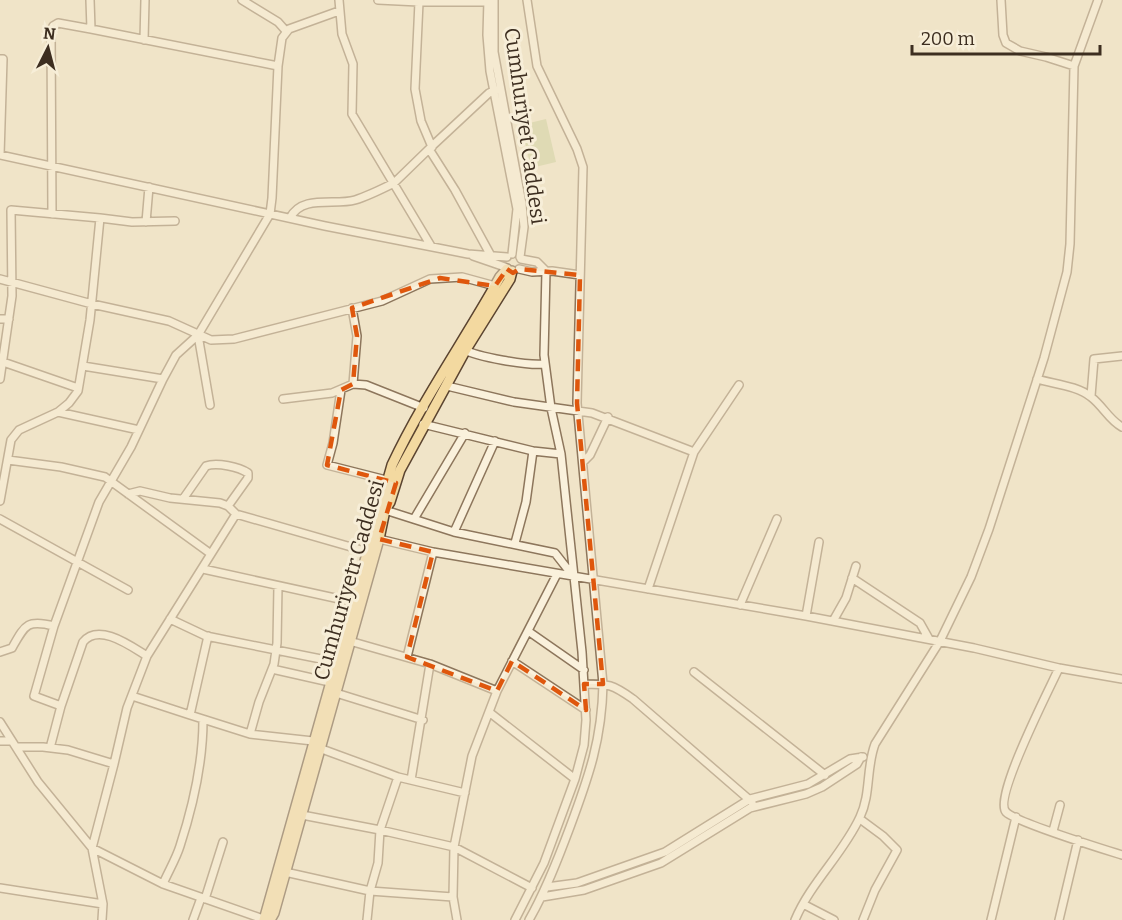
<svg xmlns="http://www.w3.org/2000/svg" width="1122" height="920" font-family="Bitter,serif">
<style>
.green{fill:#c9cf9b}
.lines{fill:none;stroke-linecap:round;stroke-linejoin:round}
.minor-casing{stroke:#8d765c;stroke-width:10}
.major-casing{stroke:#5b4430;stroke-width:12}
.minor{stroke:#faf1dc;stroke-width:7}
.major{stroke:#f3d9a0;stroke-width:9}
.marked{fill:none;stroke:#df570d;stroke-width:4.5;stroke-dasharray:12 8;stroke-linejoin:round}
.labels{text-anchor:middle;dominant-baseline:central;stroke-width:6;stroke-linejoin:round;paint-order:stroke}
.street-label{font-size:21px;fill:#3d2e20;stroke:#f7eed8}
</style>
<rect width="100%" height="100%" fill="#f0e4c8"/>
<!-- green -->
<path class="green" d="M 546,119 L 556,162 L 531,168 L 521,125 Z"/>
<g class="lines">
<!-- minor casing -->
<g class="minor-casing">
<path id="minor" d="M 90,0 L 91,29 L 278,66
M 242,0 L 278,22 L 286,31
M 339,0 L 342,34 L 353,64 L 352,114 L 431,246
M 378,0 L 419,2 L 415,89 L 421,121 L 432,147
M 419,0 L 419,2 L 490,2
M 488,0 L 487,35 L 490,71 L 517,209 L 512,254
M 494,0 L 494,52 L 522,204 L 524,227 L 520,257
M 527,0 L 537,66 L 577,149 L 583,167 L 577,403 L 603,684 C 602,739 589,776 570,827 C 558,859 546,890 529,920
M 1001,0 L 1003,35 L 1006,43 L 1020,51 L 1046,57 L 1074,66
M 144,40 L 145,0
M 0,59 L 3,59 L 0,155 L 325,226 L 468,254 L 507,257
M 430,148 L 489,93 L 496,90
M 52,214 L 51,32 L 53,26 L 58,23 L 91,29
M 100,218 L 132,222 L 175,221
M 290,218 C 302,194 335,206 355,200 C 368,196 382,189 394,183 L 429,149 L 455,190 L 490,254
M 146,222 L 149,187
M 473,256 L 505,267
M 519,269 L 532,272 L 552,271 L 580,275
M 0,279 L 92,304 L 169,321 L 211,340 L 234,339 L 382,301 L 430,279 L 462,277 L 495,286
M 352,308 L 357,336 L 353,384
M 0,319 L 9,319
M 198,335 L 210,405
M 462,349 C 478,357 527,366 545,364
M 3,362 L 78,388
M 0,379 L 12,296 L 11,210 L 100,218 L 90,320 L 78,391 L 69,403 L 58,412 L 19,430 L 11,440 L 0,501
M 163,379 L 176,355 L 198,335 L 270,214 L 272,198 L 278,66 L 282,38 L 289,29 L 339,11
M 1037,379 C 1054,384 1078,386 1091,397 C 1103,406 1109,420 1122,427
M 447,386 L 514,402 L 592,413 L 694,452 L 648,589
M 341,390 L 333,443 L 327,465 L 390,481
M 1091,396 L 1094,359 L 1122,356
M 283,399 L 332,393 L 353,384 L 366,385 L 424,408
M 58,412 L 139,430
M 423,424 L 533,451 L 561,454
M 694,452 L 739,385
M 8,460 L 61,467 L 105,477 L 211,554
M 583,462 L 590,455 L 608,417
M 128,494 L 140,491 L 170,498 L 220,503 L 228,506 L 236,514
M 183,499 L 206,466 C 217,462 239,467 248,473 L 248,478 L 228,506
M 385,510 L 454,532 L 555,553 L 573,576
M 0,519 L 128,590
M 414,519 L 465,433
M 454,532 L 495,441
M 379,539 L 433,552 L 806,616 L 974,648 L 1059,668 L 1122,679
M 515,543 L 526,502 L 533,451
M 203,569 L 353,602
M 852,578 L 920,623 L 929,639
M 740,605 L 777,519
M 806,616 L 819,542
M 170,619 L 206,636 L 336,662
M 833,621 L 846,598 L 856,566
M 528,631 L 584,670
M 346,640 L 430,664 L 497,691
M 0,652 L 12,648 C 25,625 27,619 54,626
M 147,656 L 236,514 L 372,553
M 407,657 L 433,552
M 512,661 L 586,710
M 1059,668 C 1050,688 993,798 1006,812 C 1015,822 1103,849 1122,855
M 272,669 L 334,683
M 694,672 L 825,775
M 584,684 C 609,684 612,684 633,699 L 752,802
M 336,693 L 423,720
M 132,696 L 190,715 L 208,636
M 61,706 L 34,696 L 54,626 L 99,502 L 131,447 L 163,379 L 83,366
M 489,712 L 575,779
M 190,715 L 250,734 L 313,741 L 319,748 L 398,777 L 465,793
M 0,722 L 38,782 L 92,848 L 163,884 L 266,920
M 250,734 L 259,702 L 274,664 L 277,643 L 278,586
M 0,741 L 12,741
M 16,747 L 43,747 L 68,750 L 114,764 L 92,848 L 103,904 L 102,920
M 50,748 L 61,706 L 83,642 C 99,622 132,647 147,656 L 127,708 L 114,764
M 411,780 L 430,664
M 302,815 L 380,830 L 454,847 L 532,888
M 860,819 L 883,836 L 897,850 L 875,890 L 863,920
M 1053,831 L 1060,805
M 285,872 L 370,891 L 453,897
M 163,884 C 168,872 176,859 180,846 C 193,806 203,762 203,720
M 547,887 L 577,883 L 665,852 L 750,799 L 808,784 L 850,759 L 863,757
M 0,888 L 103,904
M 542,897 L 584,890 L 661,863 L 750,808 L 806,794 L 822,787 L 857,764 L 861,757
M 205,899 L 223,842
M 803,904 L 834,920
M 193,920 L 201,898
M 367,920 L 370,891 L 378,863 L 380,830 L 398,777
M 457,920 L 453,897 L 454,847 L 472,756 L 497,691 L 557,574
M 515,920 L 544,863 L 575,779 L 584,745 L 586,720 L 582,652 L 561,454 L 551,408 L 544,355 L 546,271 L 537,262 L 521,259
M 795,920 C 811,882 843,854 860,817 C 871,794 866,768 875,744 L 940,641 L 971,577 L 989,529 L 1044,358 L 1067,272 L 1070,244 L 1074,66 L 1098,0
M 991,920 L 1016,817
M 1059,920 L 1078,840"/>
</g>
<!-- major casing -->
<g class="major-casing">
<path id="major" d="M 264,920 L 392,465 C 423,399 465,340 500,277 L 507,269
M 270,920 L 274,913 L 379,539 L 385,510 L 390,502 L 400,470 L 465,351 L 510,279 L 512,271"/>
</g>
<!-- minor -->
<use href="#minor" class="minor"/>
<!-- major -->
<use href="#major" class="major"/>
</g>
<!-- marked area -->
<path d="M0 0H1122V920H0ZM 507,269 L 513,273 L 519,269 L 580,275 L 577,403 L 603,684 L 584,684 L 586,710 L 512,661 L 497,691 L 407,657 L 433,552 L 379,539 L 396,483 L 327,465 L 341,390 L 353,384 L 357,336 L 352,308 L 440,278 L 495,286 Z" fill="#f0e4c8" fill-opacity=".55" fill-rule="evenodd"/>
<path class="marked" d="M 507,269 L 513,273 L 519,269 L 580,275 L 577,403 L 603,684 L 584,684 L 586,710 L 512,661 L 497,691 L 407,657 L 433,552 L 379,539 L 396,483 L 327,465 L 341,390 L 353,384 L 357,336 L 352,308 L 440,278 L 495,286 Z"/>
<g class="labels">
<!-- street labels -->
<g class="street-label">
<text transform="translate(525 126) rotate(82)">Cumhuriyet Caddesi</text>
<text transform="translate(349 580) rotate(-74)">Cumhuriyetr Caddesi</text>
</g>
</g>
<!-- north arrow -->
<g transform="translate(48 48) rotate(6)" stroke="#f7eed8" stroke-width="4.5" paint-order="stroke">
<path d="M0-4.5L10 22L0 15L-10 22Z" fill="#3d2e20"/>
<text y="-9" font-size="16" font-weight="bold" text-anchor="middle" fill="#3d2e20">N</text>
</g>
<!-- scale -->
<path d="M912 45v9h188v-9" fill="none" stroke="#3d2e20" stroke-width="3"/>
<text x="921" y="45" font-size="18" fill="#3d2e20" stroke="#f7eed8" stroke-width="4.5" paint-order="stroke">200 m</text>
</svg>
